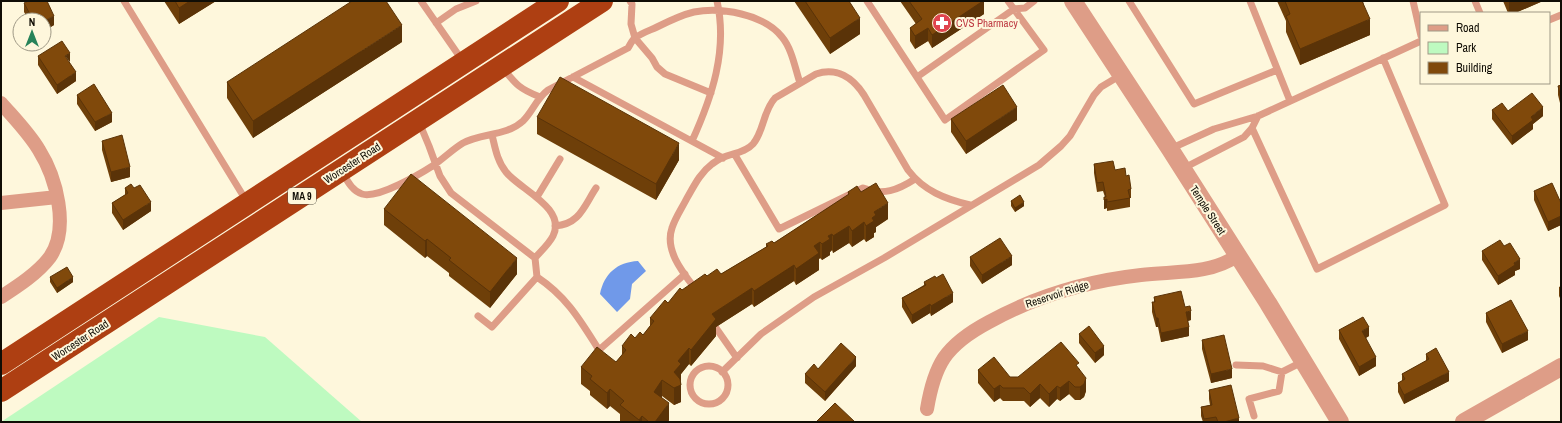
<svg xmlns="http://www.w3.org/2000/svg" width="1562" height="423" font-family="'Archivo Narrow',sans-serif">
<style>
.green{fill:#befac0}
.water{fill:#7099e9}
.lines{fill:none;stroke-linecap:round;stroke-linejoin:round}
.service{stroke:#de9d87;stroke-width:7}
.minor{stroke:#de9d87;stroke-width:14}
.tertiary{stroke:#de9d87;stroke-width:18}
.trunk{stroke:#ae3f12;stroke-width:22}
.wall{fill:#6e3f09}
.shaded-wall{fill:#5a3308}
.building{fill:#80490b;stroke:#5a3308}
.labels{text-anchor:middle;dominant-baseline:central;stroke-width:4;stroke-linejoin:round;paint-order:stroke}
.shield{fill:#fef7dc;stroke:#575346;stroke-width:1}
.shield-label{font-size:10px;font-weight:bold;fill:#100d05}
.health-label{font-size:11px;fill:#be3a42;stroke:#fef7dc;text-anchor:start}
.street-label{font-size:11px;fill:#100d05;stroke:#fef7dc}
</style>
<rect width="100%" height="100%" fill="#fef7dc"/>
<!-- green -->
<path class="green" d="M 159,317 L 265,337 L 362,422 L 1,422 Z"/>
<!-- water -->
<path class="water" d="M 638,261 L 646,271 L 632,284 L 630,299 L 617,312 L 600,294 C 604,274 617,262 638,261 Z"/>
<g class="lines">
<!-- service -->
<path class="service" d="M 124,1 L 247,202
M 421,1 L 462,60
M 630,1 L 632,4 L 631,24 L 635,38 L 652,58 L 657,67 L 665,74 L 711,93
M 867,1 L 945,120 L 1044,50 L 1008,1
M 1129,1 L 1194,104 L 1277,70
M 1250,1 L 1290,101
M 1413,1 L 1421,36
M 1475,1 L 1480,13
M 1549,20 L 1561,15
M 436,23 L 456,9 L 476,1
M 503,68 C 516,85 520,89 540,97
M 573,77 L 723,158
M 917,77 L 1014,9 L 1025,8 L 1034,1
M 419,122 L 429,146 L 440,176 L 451,193 L 535,258 L 537,277 L 492,327 L 478,316
M 1252,128 L 1317,269 L 1445,205 L 1383,58
M 492,135 C 495,147 497,161 506,172 C 519,189 567,208 553,236 C 549,244 541,251 535,258
M 692,141 C 712,97 728,50 717,1
M 1170,149 L 1214,129 L 1258,116 L 1421,41
M 735,155 L 779,229 L 863,188 C 883,196 898,190 915,179
M 1182,169 L 1244,137 L 1252,128 L 1258,116
M 342,172 C 347,180 352,191 362,194 C 378,199 420,174 434,165 C 444,158 453,149 463,143 C 482,133 507,136 523,121 C 533,111 536,99 548,90 L 628,48 C 630,45 632,40 635,38 C 641,33 651,30 657,27 C 669,21 681,15 694,12 C 721,7 764,14 782,37 C 792,49 795,68 800,83
M 537,197 L 560,159
M 555,226 C 580,224 584,206 596,188
M 537,277 C 567,297 580,320 599,350 L 685,274
M 697,291 C 684,274 664,251 672,228 C 675,218 682,208 687,198 C 694,186 700,173 712,164 C 715,162 719,159 722,158 C 732,153 745,153 753,144 C 764,131 763,111 775,98 L 816,74 C 837,67 853,78 864,95 L 908,170 C 924,191 945,199 970,205
M 716,328 L 737,358
M 1236,365 L 1263,366 L 1282,372
M690 385a19 19 0 1 1 38 0a19 19 0 1 1-38 0Z
M 722,372 L 761,334 L 814,297 L 884,258 L 1039,165 L 1061,146 L 1070,136 L 1094,95 L 1101,87 L 1121,75
M 1254,416 L 1249,399 L 1279,391 L 1282,372 L 1302,362"/>
<!-- minor -->
<path class="minor" d="M 1,103 C 14,118 29,133 39,150 C 56,177 70,228 50,257 C 38,273 18,286 1,297
M 1,203 L 57,197
M 927,409 C 930,391 934,373 944,358 C 955,342 972,331 989,322 C 1036,296 1087,281 1141,275 C 1174,271 1209,275 1237,256"/>
<!-- tertiary -->
<path class="tertiary" d="M 1073,1 L 1170,149 L 1268,303 L 1340,422
M 1464,422 L 1561,367"/>
<!-- trunk -->
<path class="trunk" d="M 1,364 L 558,1
M 1,391 L 602,1"/>
</g>
<!-- wall -->
<path class="wall" d="M 164,1 L 216,1 L 179,24 Z
M 794,1 L 849,1 L 860,34 L 830,54 Z
M 900,1 L 984,1 L 984,14 L 932,48 L 928,41 L 915,49 L 910,41 L 910,28 L 916,24 Z
M 1277,1 L 1363,1 L 1370,35 L 1300,65 L 1286,32 L 1286,21 Z
M 1503,1 L 1543,1 L 1515,13 L 1508,13 Z
M 24,3 L 54,25 L 44,31 L 44,20 L 28,19 L 24,12 Z
M 402,42 L 253,138 L 227,98 L 227,82 Z
M 38,56 L 76,81 L 57,94 L 38,65 Z
M 1561,85 L 1561,107 L 1558,95 L 1558,86 Z
M 77,95 L 112,122 L 95,131 L 77,104 Z
M 1492,110 L 1508,111 L 1543,116 L 1533,124 L 1533,129 L 1512,145 L 1492,119 Z
M 537,117 L 679,160 L 656,200 L 537,134 Z
M 951,119 L 1017,120 L 966,154 L 951,132 Z
M 102,141 L 130,177 L 111,182 L 102,150 Z
M 1094,164 L 1115,170 L 1126,176 L 1131,189 L 1131,198 L 1130,198 L 1130,207 L 1107,211 L 1107,208 L 1104,209 L 1104,197 L 1105,197 L 1103,191 L 1097,192 L 1094,173 Z
M 125,188 L 151,211 L 123,230 L 112,213 L 112,203 L 125,195 Z
M 1534,191 L 1561,203 L 1561,225 L 1548,231 L 1534,200 Z
M 848,192 L 861,192 L 888,219 L 876,227 L 876,232 L 874,233 L 874,237 L 866,242 L 864,239 L 852,247 L 849,243 L 833,253 L 832,250 L 830,252 L 830,255 L 822,260 L 820,258 L 819,259 L 819,270 L 796,285 L 794,281 L 754,307 L 752,304 L 716,327 L 716,336 L 691,366 L 689,364 L 681,374 L 681,402 L 674,405 L 662,396 L 662,398 L 669,420 L 668,422 L 621,422 L 620,421 L 620,414 L 610,406 L 607,409 L 590,395 L 590,391 L 581,384 L 581,367 L 616,362 L 622,355 L 622,346 L 635,338 L 643,335 L 650,326 L 650,318 L 668,303 L 682,290 L 707,276 L 721,274 L 766,247 L 766,244 L 774,243 L 848,195 Z
M 1011,201 L 1024,206 L 1015,212 L 1011,206 Z
M 384,209 L 517,274 L 490,308 L 449,276 L 449,273 L 427,256 L 425,258 L 384,225 Z
M 1504,246 L 1520,269 L 1515,271 L 1515,275 L 1498,285 L 1482,260 L 1482,251 Z
M 970,257 L 1012,265 L 982,284 L 970,266 Z
M 1560,266 L 1561,266 L 1561,277 L 1560,276 Z
M 50,277 L 73,282 L 57,293 L 50,282 Z
M 924,282 L 953,302 L 931,316 L 930,313 L 912,324 L 902,307 L 902,298 L 924,285 Z
M 1561,286 L 1561,300 L 1559,296 L 1559,287 Z
M 1154,297 L 1185,307 L 1191,320 L 1188,321 L 1189,336 L 1161,342 L 1158,327 L 1156,327 L 1152,312 L 1152,302 L 1154,302 Z
M 1486,313 L 1528,340 L 1502,353 L 1486,322 Z
M 1339,330 L 1369,336 L 1366,338 L 1376,366 L 1359,376 L 1339,339 Z
M 1079,334 L 1104,355 L 1095,363 L 1079,343 Z
M 1202,340 L 1232,378 L 1211,383 L 1202,349 Z
M 1426,354 L 1449,381 L 1404,404 L 1398,392 L 1398,383 L 1402,381 L 1402,374 L 1426,361 Z
M 856,366 L 825,401 L 805,383 L 805,374 L 818,369 Z
M 1079,368 L 1086,391 L 1084,397 L 1080,400 L 1075,400 L 1069,394 L 1060,401 L 1057,399 L 1049,407 L 1040,398 L 1030,407 L 1024,401 L 1003,401 L 1000,398 L 994,402 L 978,383 L 978,370 L 1010,377 L 1018,377 Z
M 1209,390 L 1239,422 L 1203,422 L 1201,416 L 1201,407 L 1210,405 L 1209,399 Z"/>
<!-- shaded-wall -->
<path class="shaded-wall" d="M 190,1 L 216,1 L 179,24 L 179,8 Z
M 983,1 L 984,1 L 984,14 L 932,48 L 932,35 Z
M 1509,1 L 1543,1 L 1515,13 L 1509,13 Z
M 54,16 L 54,25 L 44,31 L 44,21 Z
M 860,18 L 860,34 L 830,54 L 830,38 Z
M 1370,19 L 1370,35 L 1300,65 L 1300,49 Z
M 402,25 L 402,42 L 253,138 L 253,121 Z
M 928,28 L 928,41 L 915,49 L 915,36 Z
M 70,53 L 70,62 L 65,56 Z
M 76,72 L 76,81 L 57,94 L 57,85 Z
M 1017,107 L 1017,120 L 966,154 L 966,141 Z
M 1543,107 L 1543,116 L 1533,124 L 1533,129 L 1512,145 L 1512,136 L 1531,117 Z
M 112,113 L 112,122 L 95,131 L 95,122 Z
M 679,143 L 679,160 L 656,200 L 656,184 Z
M 130,167 L 130,177 L 111,182 L 111,172 Z
M 1107,199 L 1107,208 L 1104,209 L 1104,200 Z
M 151,202 L 151,211 L 123,230 L 123,220 Z
M 1024,202 L 1024,206 L 1015,212 L 1015,208 Z
M 888,203 L 888,219 L 876,227 L 876,232 L 874,233 L 874,237 L 866,242 L 866,226 L 872,218 L 874,212 Z
M 1561,216 L 1561,225 L 1548,231 L 1548,222 Z
M 864,222 L 864,239 L 852,247 L 852,231 Z
M 849,226 L 849,243 L 833,253 L 833,236 Z
M 832,234 L 832,250 L 830,252 L 830,255 L 822,260 L 822,244 L 828,236 Z
M 427,239 L 427,256 L 425,258 L 425,241 Z
M 820,242 L 820,258 L 819,259 L 819,270 L 796,285 L 796,269 L 814,246 Z
M 1012,256 L 1012,265 L 982,284 L 982,275 Z
M 517,258 L 517,274 L 490,308 L 490,292 Z
M 1520,259 L 1520,269 L 1515,271 L 1515,275 L 1498,285 L 1498,276 L 1514,263 Z
M 794,265 L 794,281 L 754,307 L 754,291 Z
M 73,277 L 73,282 L 57,293 L 57,288 Z
M 752,288 L 752,304 L 716,327 L 716,336 L 691,366 L 691,350 L 712,314 Z
M 953,293 L 953,302 L 931,316 L 931,306 Z
M 930,304 L 930,313 L 912,324 L 912,315 Z
M 1191,311 L 1191,320 L 1186,321 L 1186,312 Z
M 1156,318 L 1158,318 L 1158,327 L 1156,327 Z
M 1189,327 L 1189,336 L 1161,342 L 1161,333 Z
M 1369,327 L 1369,336 L 1362,340 L 1362,331 Z
M 1528,331 L 1528,340 L 1502,353 L 1502,344 Z
M 1104,346 L 1104,355 L 1095,363 L 1095,353 Z
M 689,348 L 689,364 L 681,374 L 681,402 L 674,405 L 674,372 L 678,361 Z
M 856,357 L 856,366 L 825,401 L 825,392 Z
M 1376,357 L 1376,366 L 1359,376 L 1359,367 Z
M 1232,369 L 1232,378 L 1211,383 L 1211,374 Z
M 1449,372 L 1449,381 L 1404,404 L 1404,395 Z
M 1086,378 L 1086,391 L 1084,397 L 1080,400 L 1080,387 Z
M 662,380 L 662,396 L 654,408 L 654,392 Z
M 1069,381 L 1069,394 L 1060,401 L 1060,388 Z
M 1040,384 L 1040,398 L 1030,407 L 1030,394 Z
M 1000,385 L 1000,398 L 994,402 L 994,389 Z
M 1057,386 L 1057,399 L 1049,407 L 1049,394 Z
M 610,389 L 610,406 L 607,409 L 607,393 Z
M 669,403 L 669,420 L 668,422 L 655,422 Z
M 642,416 L 642,422 L 639,422 L 639,420 Z
M 1239,418 L 1239,422 L 1224,422 Z"/>
<!-- building -->
<path class="building" d="M 28,1 L 47,1 L 54,16 L 44,21 L 44,20 L 28,20 L 32,18 L 24,3 Z
M 175,1 L 190,1 L 179,8 Z
M 352,1 L 386,1 L 402,25 L 253,121 L 227,82 Z
M 805,1 L 849,1 L 860,18 L 830,38 Z
M 909,1 L 983,1 L 932,35 L 928,28 L 915,36 L 910,28 L 922,19 Z
M 1285,1 L 1362,1 L 1370,19 L 1300,49 L 1286,16 L 1290,14 Z
M 62,41 L 70,53 L 65,56 L 76,72 L 57,85 L 38,56 Z
M 560,77 L 679,143 L 656,184 L 537,117 Z
M 94,84 L 112,113 L 95,122 L 77,95 Z
M 1003,85 L 1017,107 L 966,141 L 951,119 Z
M 1561,85 L 1561,98 L 1558,86 Z
M 1532,93 L 1543,107 L 1531,117 L 1533,120 L 1512,136 L 1492,110 L 1502,103 L 1508,111 Z
M 122,135 L 130,167 L 111,172 L 102,141 Z
M 1113,161 L 1115,170 L 1125,168 L 1126,176 L 1129,175 L 1131,189 L 1128,190 L 1130,198 L 1107,202 L 1107,199 L 1104,200 L 1104,197 L 1106,197 L 1103,182 L 1097,183 L 1094,164 Z
M 411,174 L 517,258 L 490,292 L 449,260 L 451,258 L 427,239 L 425,241 L 384,209 Z
M 876,183 L 888,203 L 874,212 L 876,215 L 872,218 L 874,221 L 866,226 L 864,222 L 852,231 L 849,226 L 833,236 L 832,234 L 828,236 L 830,239 L 822,244 L 820,242 L 814,246 L 819,253 L 796,269 L 794,265 L 754,291 L 752,288 L 712,314 L 716,319 L 691,350 L 689,348 L 678,361 L 681,364 L 674,372 L 680,379 L 681,385 L 674,388 L 662,380 L 654,392 L 669,403 L 655,422 L 649,422 L 642,416 L 639,420 L 620,405 L 624,401 L 610,389 L 607,393 L 590,379 L 592,376 L 581,367 L 597,347 L 616,362 L 626,350 L 622,346 L 631,334 L 635,338 L 640,332 L 643,335 L 654,321 L 650,318 L 665,300 L 668,303 L 680,288 L 682,290 L 705,274 L 707,276 L 717,269 L 721,274 L 768,246 L 766,244 L 772,241 L 774,243 L 849,194 L 848,192 L 857,186 L 861,192 Z
M 1552,183 L 1561,203 L 1561,216 L 1548,222 L 1534,191 Z
M 131,184 L 134,188 L 140,185 L 151,202 L 123,220 L 112,203 L 128,193 L 125,188 Z
M 1020,195 L 1024,202 L 1015,208 L 1011,201 Z
M 1000,238 L 1012,256 L 982,275 L 970,257 Z
M 1500,240 L 1504,246 L 1510,243 L 1520,259 L 1514,263 L 1515,265 L 1498,276 L 1482,251 Z
M 67,267 L 73,277 L 57,288 L 50,277 Z
M 943,274 L 953,293 L 931,306 L 930,304 L 912,315 L 902,298 L 926,285 L 924,282 L 935,276 L 936,278 Z
M 1181,291 L 1185,307 L 1190,306 L 1191,311 L 1186,312 L 1189,327 L 1161,333 L 1158,318 L 1156,318 L 1152,302 L 1155,302 L 1154,297 Z
M 1511,300 L 1528,331 L 1502,344 L 1486,313 Z
M 1363,317 L 1369,327 L 1362,331 L 1376,357 L 1359,367 L 1339,330 Z
M 1089,326 L 1104,346 L 1095,353 L 1079,334 Z
M 1224,335 L 1232,369 L 1211,374 L 1202,340 Z
M 1061,342 L 1079,363 L 1076,365 L 1086,378 L 1084,384 L 1080,387 L 1075,387 L 1069,381 L 1060,388 L 1057,386 L 1049,394 L 1040,384 L 1030,394 L 1024,388 L 1003,388 L 1000,385 L 994,389 L 978,370 L 994,357 L 1010,377 L 1018,377 Z
M 841,343 L 856,357 L 825,392 L 805,374 L 814,364 L 818,369 Z
M 1436,348 L 1449,372 L 1404,395 L 1398,383 L 1405,379 L 1402,374 L 1429,359 L 1426,354 Z
M 1231,385 L 1239,418 L 1224,422 L 1218,422 L 1216,417 L 1204,419 L 1201,407 L 1212,405 L 1209,390 Z
M 835,403 L 855,422 L 816,422 Z"/>
<!-- icons -->
<defs>
<g id="pharmacy-disc" transform="scale(1)"><circle r="9.5" fill="#e0444e" stroke="#fef7dc"/><path d="M-2-6h4v4h4v4h-4v4h-4v-4h-4v-4h4Z" fill="#fff"/></g>
</defs>
<g fill-rule="evenodd">
<use href="#pharmacy-disc" x="942" y="23"/>
</g>
<g class="labels">
<!-- shield labels -->
<rect class="shield" x="288" y="188" width="28" height="16" rx="3"/>
<g class="shield-label">
<text x="302" y="196">MA 9</text>
</g>
<!-- health labels -->
<g class="health-label">
<text x="956" y="23">CVS Pharmacy</text>
</g>
<!-- street labels -->
<g class="street-label">
<text transform="translate(352 163) rotate(-33)">Worcester Road</text>
<text transform="translate(1208 210) rotate(57)">Temple Street</text>
<text transform="translate(1057 294) rotate(-18)">Reservoir Ridge</text>
<text transform="translate(80 340) rotate(-33)">Worcester Road</text>
</g>
</g>
<!-- border -->
<rect width="1562" height="423" fill="none" stroke="#100d05" stroke-width="4"/>
<!-- legend -->
<rect x="1420" y="12" width="130" height="72" fill="#fef7dc" stroke="#9f9986"/>
<rect x="1428" y="25" width="20" height="6" fill="#de9d87" stroke="#9f9986"/>
<text x="1456" y="32" font-size="12" fill="#100d05">Road</text>
<rect x="1428" y="42" width="20" height="12" fill="#befac0" stroke="#9f9986"/>
<text x="1456" y="52" font-size="12" fill="#100d05">Park</text>
<rect x="1428" y="62" width="20" height="12" fill="#80490b" stroke="#9f9986"/>
<text x="1456" y="72" font-size="12" fill="#100d05">Building</text>
<!-- north arrow -->
<g transform="translate(32 32)"><circle r="19" fill="#fef7dc" stroke="#9f9986"/>
<path d="M0-3L7 15L0 10L-7 15Z" fill="#278359"/>
<text y="-6" font-size="11" font-weight="bold" text-anchor="middle" fill="#100d05">N</text>
</g>
</svg>
